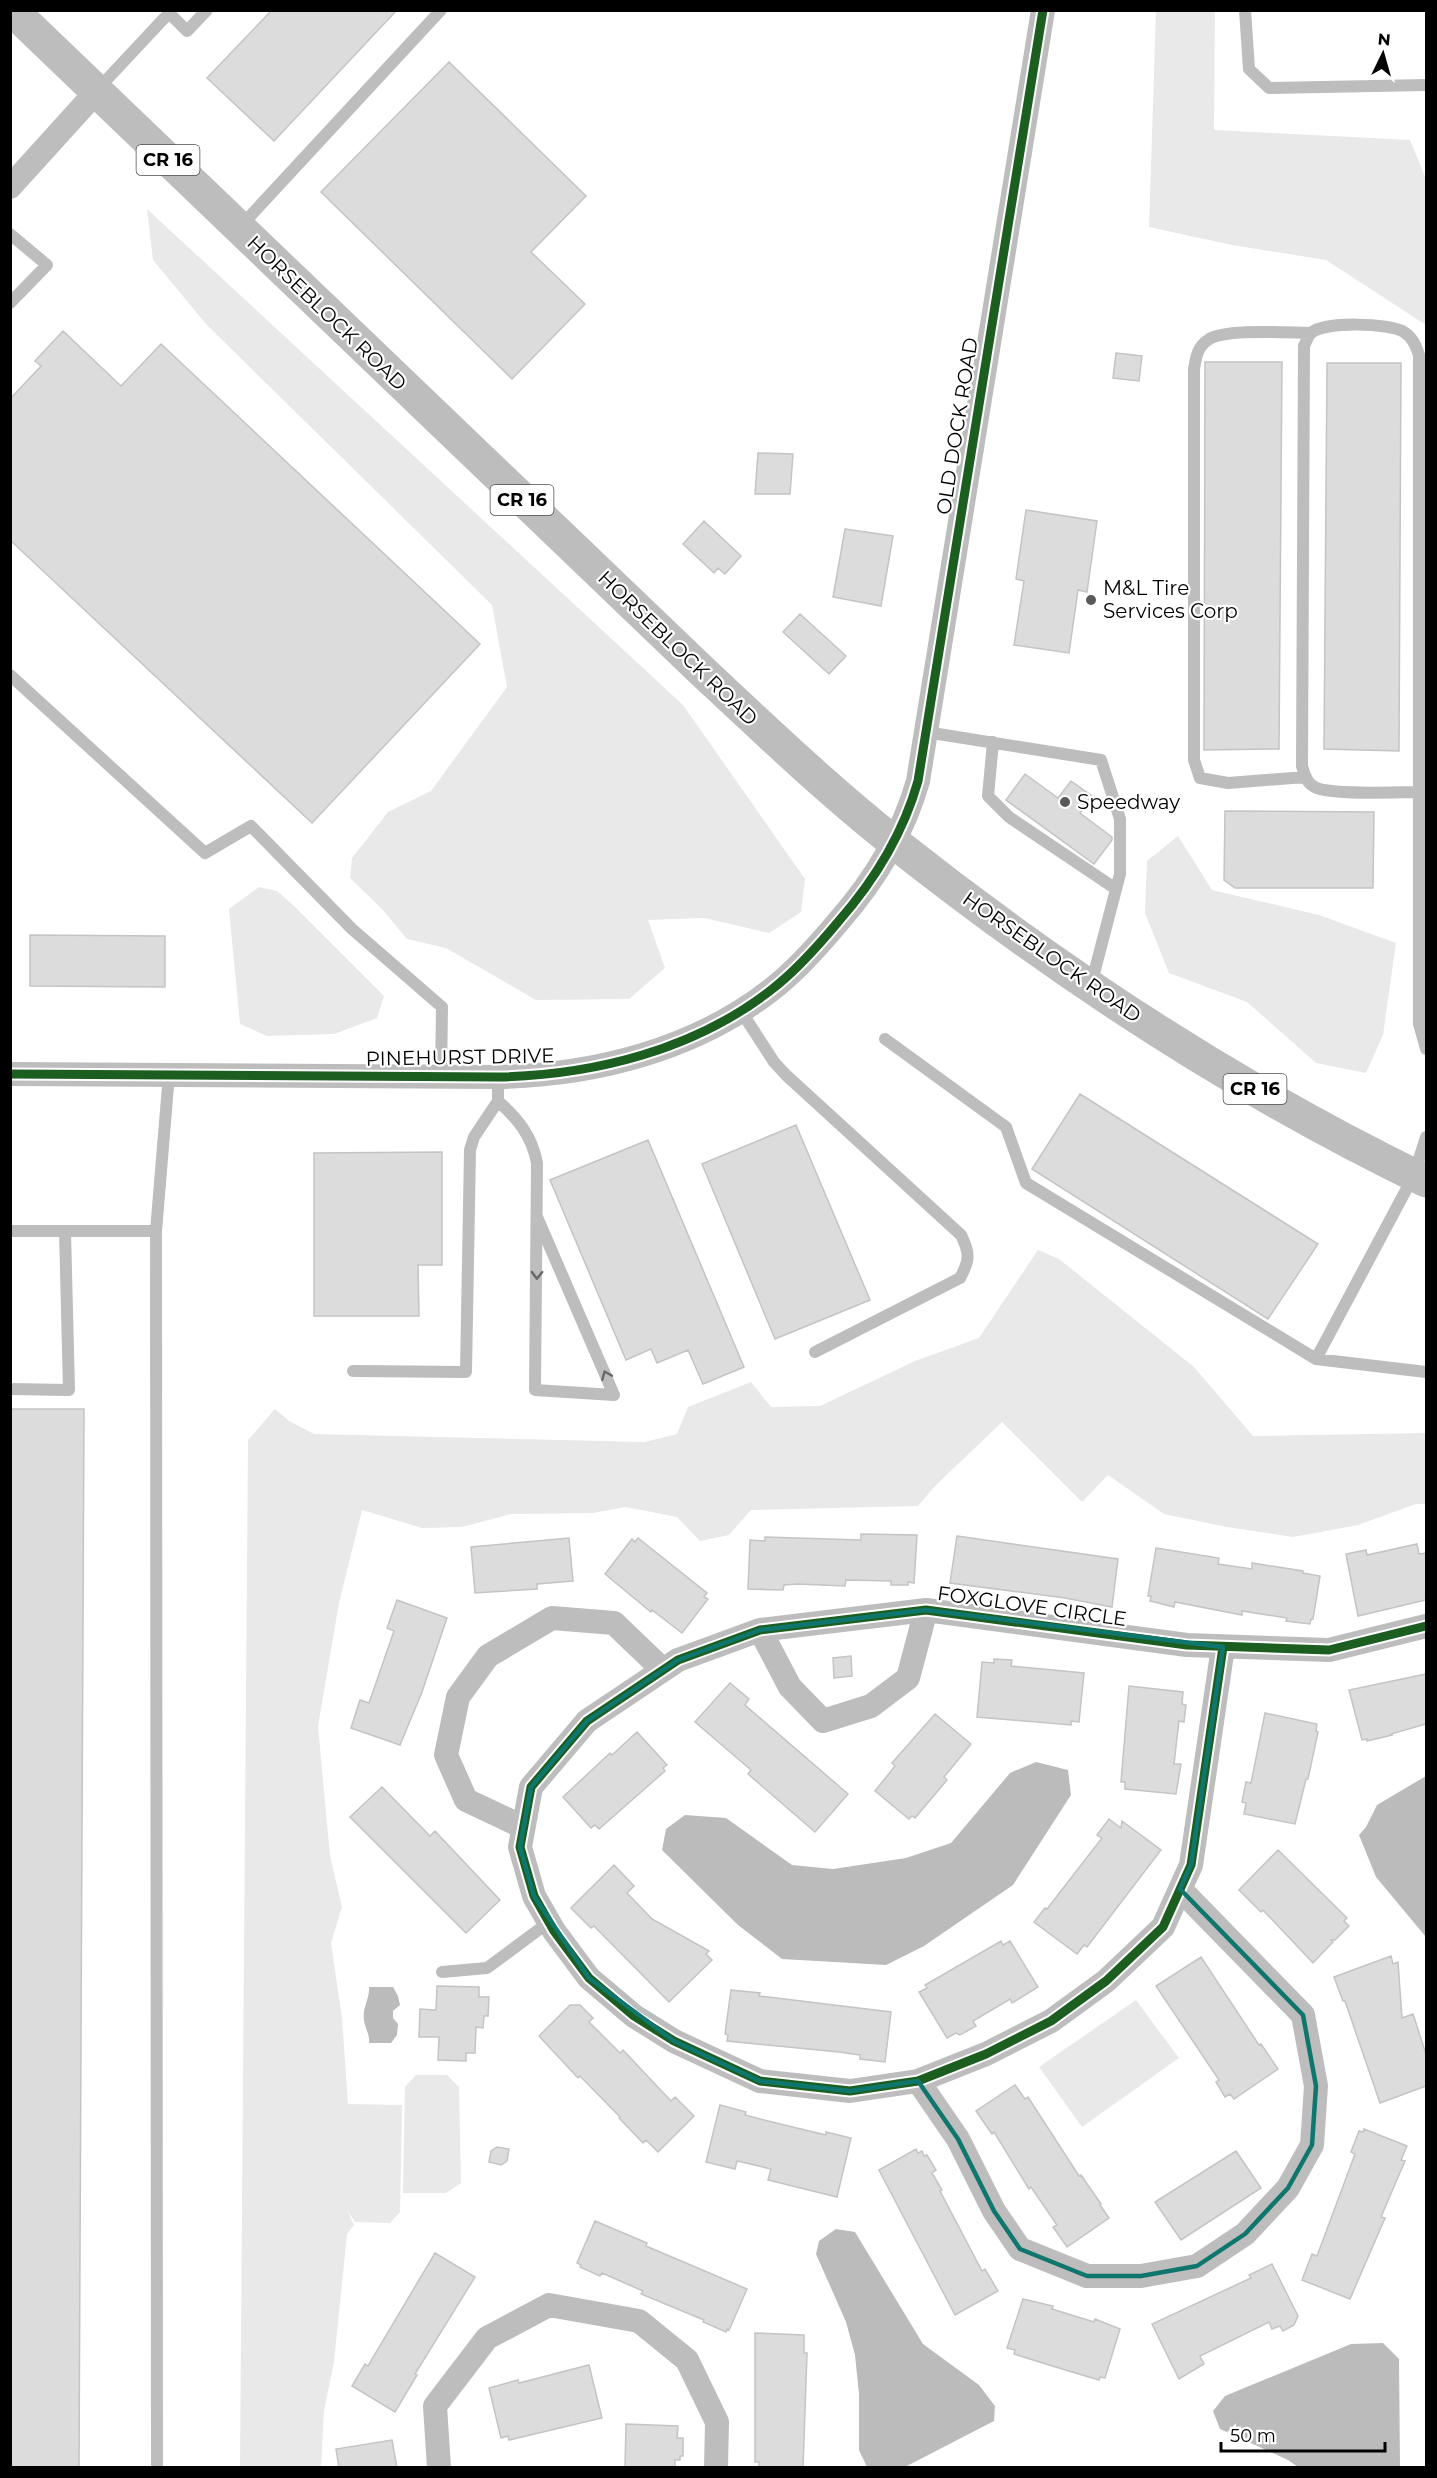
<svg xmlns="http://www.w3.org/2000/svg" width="1437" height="2478" font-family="Montserrat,sans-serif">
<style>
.green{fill:#e9e9e9}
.water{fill:#bbb}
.building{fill:#dcdcdc;stroke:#c4c4c4;stroke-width:1.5}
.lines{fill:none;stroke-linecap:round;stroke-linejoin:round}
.lane{stroke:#bdbdbd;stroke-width:12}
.street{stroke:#bdbdbd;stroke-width:24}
.primary{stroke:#bdbdbd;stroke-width:33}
.cycleway-casing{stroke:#fff;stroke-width:13}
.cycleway{stroke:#1b5e20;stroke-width:9}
.oneway{stroke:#686868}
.marked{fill:none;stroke:#0f766e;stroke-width:4.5;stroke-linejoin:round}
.poi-dot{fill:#595959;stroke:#fff;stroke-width:2}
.labels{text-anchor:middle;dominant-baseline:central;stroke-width:4.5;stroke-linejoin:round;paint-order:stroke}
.shield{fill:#fff;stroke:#4c4c4c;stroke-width:1.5}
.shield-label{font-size:18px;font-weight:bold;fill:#000}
.street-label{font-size:20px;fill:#000;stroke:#fff}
.poi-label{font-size:20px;fill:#000;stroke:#fff;text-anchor:start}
</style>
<rect width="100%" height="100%" fill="#fff"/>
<!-- green -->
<path class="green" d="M 1156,11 L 1215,11 L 1214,130 L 1410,140 L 1426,179 L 1426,325 L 1326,260 L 1232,245 L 1149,227 Z
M 147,209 L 683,705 L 805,879 L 801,912 L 769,933 L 704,918 L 648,920 L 665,968 L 629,999 L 536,1000 L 446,948 L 407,939 L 382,909 L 350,878 L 352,858 L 388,812 L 431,791 L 507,687 L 492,605 L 206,324 L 153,260 Z
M 1178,836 L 1212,890 L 1319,915 L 1396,943 L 1383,1035 L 1366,1073 L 1316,1063 L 1247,1002 L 1169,973 L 1145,913 L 1147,861 Z
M 259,887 L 277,891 L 292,904 L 384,996 L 377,1018 L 334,1034 L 267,1036 L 240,1024 L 229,909 Z
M 1038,1250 L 1059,1259 L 1194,1367 L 1253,1436 L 1426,1433 L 1426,1504 L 1416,1504 L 1358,1525 L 1293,1537 L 1227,1527 L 1164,1514 L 1108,1475 L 1082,1502 L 1002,1422 L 935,1486 L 918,1506 L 751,1510 L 729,1535 L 700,1541 L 677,1517 L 626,1507 L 593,1513 L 511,1514 L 462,1527 L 422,1528 L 362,1510 L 339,1603 L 318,1726 L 330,1856 L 342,1907 L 331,1943 L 342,2018 L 348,2104 L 402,2105 L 400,2212 L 390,2223 L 355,2222 L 347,2210 L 354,2225 L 347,2234 L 334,2362 L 324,2411 L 321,2467 L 240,2467 L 248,1440 L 275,1409 L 289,1421 L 314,1434 L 645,1442 L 677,1434 L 688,1407 L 751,1382 L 771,1407 L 820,1406 L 915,1361 L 979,1338 Z
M 1136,2000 L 1179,2058 L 1082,2127 L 1039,2067 Z
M 416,2075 L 447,2075 L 459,2087 L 461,2183 L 446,2193 L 403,2193 L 405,2087 Z"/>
<!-- water -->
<path class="water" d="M 1036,1762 L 1068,1770 L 1071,1795 L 1013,1885 L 924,1946 L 886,1965 L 782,1959 L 738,1925 L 662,1850 L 666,1829 L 685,1815 L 726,1818 L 792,1865 L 833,1869 L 906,1858 L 951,1843 L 1010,1773 Z
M 1426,1776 L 1426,1937 L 1376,1877 L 1359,1835 L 1366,1827 L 1377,1805 Z
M 369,1987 L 393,1987 L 398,1996 L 400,2005 L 393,2011 L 393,2018 L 398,2024 L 397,2035 L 391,2043 L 369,2043 C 370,2034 365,2029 364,2020 C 362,2008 370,1998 369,1987 Z
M 836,2229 L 855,2232 L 923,2344 L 979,2385 L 995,2406 L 994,2421 L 905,2467 L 867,2467 L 859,2450 L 859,2394 L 855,2355 L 846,2322 L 816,2254 L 819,2241 Z
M 1383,2343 L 1399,2359 L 1400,2467 L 1298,2467 L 1288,2460 L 1220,2429 L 1213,2411 L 1225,2396 L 1351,2344 Z"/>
<!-- building -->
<path class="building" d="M 272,10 L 397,10 L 274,141 L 207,78 Z
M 449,62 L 586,196 L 531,252 L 585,304 L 512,379 L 321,192 Z
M 63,331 L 121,386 L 161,344 L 480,644 L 312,823 L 10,540 L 10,399 L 41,366 L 35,361 Z
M 1116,353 L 1142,356 L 1139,381 L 1113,378 Z
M 1205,362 L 1282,362 L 1279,749 L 1204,750 Z
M 1327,363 L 1401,363 L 1399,751 L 1324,749 Z
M 758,453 L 793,454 L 790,494 L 755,494 Z
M 1026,510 L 1097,521 L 1087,592 L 1078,590 L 1069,653 L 1014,645 L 1024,581 L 1016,579 Z
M 704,521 L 741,556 L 725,574 L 718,568 L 714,573 L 683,544 Z
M 845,529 L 893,536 L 881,606 L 833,597 Z
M 800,614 L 846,656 L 829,674 L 783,632 Z
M 1025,774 L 1058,798 L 1071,781 L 1092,796 L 1080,813 L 1112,837 L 1112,840 L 1094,864 L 1006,800 Z
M 1225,811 L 1374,812 L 1373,888 L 1235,888 L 1224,880 Z
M 30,935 L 165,936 L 165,987 L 30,986 Z
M 1080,1094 L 1318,1244 L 1268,1319 L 1032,1169 Z
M 796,1125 L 870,1300 L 775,1339 L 702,1164 Z
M 648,1140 L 744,1367 L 703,1384 L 688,1350 L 657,1363 L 651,1349 L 626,1360 L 550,1180 Z
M 442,1152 L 442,1265 L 418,1265 L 419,1316 L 314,1316 L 314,1153 Z
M 10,1409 L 84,1409 L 79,2468 L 10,2468 Z
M 861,1534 L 917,1535 L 914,1583 L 908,1582 L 908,1585 L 891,1585 L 891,1581 L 846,1580 L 845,1586 L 798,1584 L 784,1585 L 783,1590 L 748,1589 L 750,1540 L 765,1541 L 765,1537 L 861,1540 Z
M 957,1536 L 1118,1559 L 1112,1607 L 1065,1598 L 950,1583 Z
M 569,1538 L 573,1581 L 537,1584 L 537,1589 L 475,1593 L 471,1547 Z
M 638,1538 L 707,1593 L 704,1597 L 708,1599 L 682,1633 L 652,1610 L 651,1612 L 605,1574 L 632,1539 L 635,1542 Z
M 1417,1544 L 1419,1554 L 1426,1553 L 1426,1600 L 1358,1616 L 1346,1554 L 1366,1550 L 1367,1555 Z
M 1156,1548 L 1219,1558 L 1218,1564 L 1252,1569 L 1252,1563 L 1303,1571 L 1303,1573 L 1320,1576 L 1313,1619 L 1311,1619 L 1310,1624 L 1286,1621 L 1287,1618 L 1242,1611 L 1242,1615 L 1175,1602 L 1174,1607 L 1150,1601 L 1151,1596 L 1148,1596 Z
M 397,1600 L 447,1618 L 422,1692 L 400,1745 L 351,1728 L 360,1700 L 369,1703 L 394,1631 L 387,1628 Z
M 851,1656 L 852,1676 L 834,1678 L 833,1658 Z
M 994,1659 L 1012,1660 L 1011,1666 L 1084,1673 L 1079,1722 L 1071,1721 L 1071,1725 L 977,1717 L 982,1662 L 994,1663 Z
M 1426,1674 L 1426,1724 L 1391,1734 L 1392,1735 L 1367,1741 L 1367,1739 L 1362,1740 L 1349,1690 Z
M 730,1683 L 749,1699 L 745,1705 L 848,1794 L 815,1832 L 748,1774 L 751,1770 L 695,1722 Z
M 1129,1686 L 1183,1692 L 1182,1704 L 1186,1705 L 1184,1722 L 1179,1721 L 1174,1764 L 1181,1764 L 1176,1794 L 1125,1789 L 1125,1782 L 1121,1782 Z
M 1265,1713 L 1317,1724 L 1316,1731 L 1318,1732 L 1308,1779 L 1306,1779 L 1295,1824 L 1244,1814 L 1246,1803 L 1242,1802 L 1246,1782 L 1251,1783 Z
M 935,1714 L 971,1744 L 944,1777 L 947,1780 L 915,1818 L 912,1816 L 909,1819 L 875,1791 L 895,1766 L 892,1763 Z
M 637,1732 L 667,1765 L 663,1768 L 665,1771 L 599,1829 L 595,1825 L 591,1828 L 563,1797 L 610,1753 L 612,1755 Z
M 382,1787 L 430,1836 L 435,1831 L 500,1900 L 466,1933 L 350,1817 Z
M 1109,1819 L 1121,1828 L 1122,1821 L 1161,1850 L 1087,1947 L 1084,1945 L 1077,1954 L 1034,1922 L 1045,1908 L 1047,1909 L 1102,1838 L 1097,1835 Z
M 1278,1850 L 1347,1918 L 1344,1921 L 1349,1926 L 1335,1940 L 1331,1940 L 1333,1942 L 1313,1963 L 1263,1910 L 1261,1912 L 1239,1890 Z
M 614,1865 L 634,1886 L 627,1893 L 652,1919 L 709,1951 L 706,1954 L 712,1960 L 669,2002 L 594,1926 L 591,1928 L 571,1908 Z
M 1001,1941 L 1003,1945 L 1010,1941 L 1038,1987 L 1012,2003 L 1010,1999 L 973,2021 L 976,2026 L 960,2035 L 956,2033 L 947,2038 L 919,1992 L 927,1988 L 925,1985 Z
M 1391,1956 L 1393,1964 L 1398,1962 L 1402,2018 L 1413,2014 L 1426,2054 L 1426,2086 L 1380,2103 L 1345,2001 L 1343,2001 L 1334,1977 Z
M 1201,1957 L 1259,2045 L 1261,2044 L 1278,2069 L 1234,2099 L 1230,2094 L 1225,2097 L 1216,2082 L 1219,2080 L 1156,1986 Z
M 437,1986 L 479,1987 L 479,1997 L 489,1997 L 488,2016 L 484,2016 L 483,2028 L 476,2027 L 475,2053 L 466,2053 L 466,2061 L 438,2060 L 439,2037 L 419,2037 L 420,2009 L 436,2010 Z
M 731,1990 L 760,1993 L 759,1996 L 891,2012 L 885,2062 L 860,2059 L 860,2055 L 839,2052 L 727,2041 L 728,2035 L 725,2034 Z
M 570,2005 L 580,2005 L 593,2018 L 589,2022 L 620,2053 L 623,2050 L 671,2101 L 675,2097 L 694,2116 L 658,2152 L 646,2140 L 643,2143 L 619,2118 L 620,2117 L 580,2076 L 578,2078 L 539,2036 Z
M 1015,2085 L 1025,2099 L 1028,2097 L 1079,2176 L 1081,2175 L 1101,2204 L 1100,2205 L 1109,2218 L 1067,2247 L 1053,2227 L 1057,2225 L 1031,2187 L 1029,2189 L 994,2132 L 992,2134 L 976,2111 Z
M 720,2105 L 746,2112 L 745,2115 L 772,2122 L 826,2135 L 826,2132 L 851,2138 L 837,2197 L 768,2180 L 771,2169 L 737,2161 L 735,2169 L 706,2162 Z
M 1364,2129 L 1407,2146 L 1401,2160 L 1405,2161 L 1381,2217 L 1385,2218 L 1350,2299 L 1302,2280 L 1312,2254 L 1317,2256 L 1355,2154 L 1351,2152 L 1359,2131 L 1363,2132 Z
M 497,2147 L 509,2149 L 507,2161 L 501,2165 L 489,2162 L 491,2151 Z
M 916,2149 L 918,2153 L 922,2151 L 924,2156 L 927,2155 L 936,2170 L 932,2173 L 942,2190 L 940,2191 L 982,2271 L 985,2269 L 998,2291 L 955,2315 L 879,2170 Z
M 1236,2151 L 1261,2188 L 1181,2240 L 1155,2202 Z
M 595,2221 L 647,2243 L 646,2246 L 747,2289 L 729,2330 L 727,2329 L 726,2332 L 703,2322 L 704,2320 L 641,2294 L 643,2291 L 602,2273 L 600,2276 L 580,2267 L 581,2265 L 577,2263 Z
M 435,2253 L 475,2277 L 415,2374 L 417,2375 L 395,2412 L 352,2386 L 365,2364 L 368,2366 Z
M 1272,2264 L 1298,2316 L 1294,2325 L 1283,2331 L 1280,2326 L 1272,2329 L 1269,2322 L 1200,2356 L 1204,2364 L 1179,2379 L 1152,2324 L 1251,2278 L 1249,2275 Z
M 1023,2299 L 1053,2306 L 1052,2309 L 1094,2322 L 1095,2319 L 1120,2329 L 1105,2378 L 1100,2377 L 1099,2380 L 1059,2368 L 1014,2354 L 1015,2350 L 1007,2348 Z
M 755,2333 L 804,2335 L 804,2353 L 807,2353 L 803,2468 L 759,2468 L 759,2462 L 755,2462 Z
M 589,2365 L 602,2418 L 509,2440 L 508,2436 L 501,2438 L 489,2388 L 518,2380 L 519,2383 Z
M 626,2424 L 678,2426 L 677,2438 L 683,2438 L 683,2456 L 680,2456 L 680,2460 L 675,2460 L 675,2468 L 625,2468 Z
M 392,2440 L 397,2468 L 339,2468 L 336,2449 Z"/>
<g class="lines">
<!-- lane -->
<path class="lane" d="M 1245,10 L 1249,69 L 1269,88 L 1426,85
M 169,13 L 187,31 L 207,10
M 97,90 L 169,13 L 167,10
M 240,227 L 441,10
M 10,234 L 47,265 L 10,303
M 10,675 L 205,853 L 251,826 L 352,929 L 442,1007 L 441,1077
M 926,732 L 1101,760 L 1120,819 L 1120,874 L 1091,985
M 993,742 L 988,796 L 1009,817 L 1116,889
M 1305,777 L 1228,783 L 1200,778 L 1194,760 L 1194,369 C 1196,358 1197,347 1208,340 C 1224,328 1290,333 1311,333
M 1419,792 C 1399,792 1326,796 1313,786 C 1306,782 1304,773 1302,766 L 1304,346 C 1306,342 1308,336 1311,333 C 1324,321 1390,323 1404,332 C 1413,338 1416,346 1419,355 L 1419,1024 L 1426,1049
M 741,1011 L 774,1062 L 786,1075 L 961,1235 C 970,1253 970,1260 960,1278 L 815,1352
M 885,1039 L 1006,1127 L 1026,1183 L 1316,1359 L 1426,1372
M 498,1101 C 518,1119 532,1136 537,1163 L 535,1390 L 614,1395 L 537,1217
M 10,1231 L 156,1231
M 1316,1359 L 1414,1175 L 1426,1137
M 353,1371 L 466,1372 L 470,1150 L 474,1137 L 498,1101 L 498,1077
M 10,1389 L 69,1390 L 65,1231
M 442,1972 L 487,1968 L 549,1922
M 157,2468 L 156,1231 L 169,1074"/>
<!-- street -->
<path class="street" d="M 10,187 L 97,91
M 10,1074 L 498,1077 C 594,1075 694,1050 771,990 C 796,971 818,946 838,922 C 874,881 903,834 918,781 L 1043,10
M 760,1630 L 790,1687 L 823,1721 L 871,1706 L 908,1678 L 926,1610
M 1223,1647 L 1191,1865 L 1163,1927 L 1106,1981 L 1051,2021 L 986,2054 L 918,2081 L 850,2091 L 760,2081 L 674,2041 L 634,2016 L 589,1978 L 554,1931 L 534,1896 L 520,1847 L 531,1787 L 587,1721 L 678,1660 L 760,1630 L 926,1610 L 1187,1645 L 1329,1650 L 1426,1626
M 523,1827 L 466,1800 L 446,1755 L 458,1697 L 488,1656 L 552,1618 L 614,1623 L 663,1670
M 918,2081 L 958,2139 L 994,2211 L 1020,2249 L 1087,2276 L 1141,2276 L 1197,2266 L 1245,2234 L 1288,2188 L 1312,2145 L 1316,2086 L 1303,2015 L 1180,1889
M 439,2468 L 435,2406 L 487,2338 L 549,2305 L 639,2321 L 687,2360 L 717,2422 L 716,2468"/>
<!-- primary -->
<path class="primary" d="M 12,10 L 702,671 C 765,730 828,790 895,843 C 1059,973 1238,1090 1426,1181"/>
<!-- cycleway casing -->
<g class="cycleway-casing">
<path id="cycleway" d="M 10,1074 L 498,1077 C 594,1075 694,1050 771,990 C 796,971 818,946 838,922 C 874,881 903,834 918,781 L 1043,10
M 1223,1647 L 1191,1865 L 1163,1927 L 1106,1981 L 1051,2021 L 986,2054 L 918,2081 L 850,2091 L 760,2081 L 674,2041 L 634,2016 L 589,1978 L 554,1931 L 534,1896 L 520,1847 L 531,1787 L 587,1721 L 678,1660 L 760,1630 L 926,1610 L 1187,1645 L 1329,1650 L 1426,1626"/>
</g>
<!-- cycleway -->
<use href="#cycleway" class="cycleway"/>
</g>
<!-- one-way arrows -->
<defs><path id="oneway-chevron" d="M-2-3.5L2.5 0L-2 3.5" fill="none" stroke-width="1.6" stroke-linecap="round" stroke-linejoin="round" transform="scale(1.5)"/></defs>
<g class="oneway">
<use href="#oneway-chevron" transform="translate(537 1275) rotate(91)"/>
<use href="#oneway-chevron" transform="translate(606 1375) rotate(-113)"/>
</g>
<!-- marked area -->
<path class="marked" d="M 926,1610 L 1223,1647 L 1191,1865 L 1180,1889 L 1303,2015 L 1316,2086 L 1312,2145 L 1288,2188 L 1245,2234 L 1197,2266 L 1141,2276 L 1087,2276 L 1020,2249 L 994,2211 L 958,2139 L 918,2081 L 850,2091 L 760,2081 L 674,2041 L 589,1978 L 534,1896 L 520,1847 L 531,1787 L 587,1721 L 678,1660 L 760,1630 Z"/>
<!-- markers -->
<g class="poi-dot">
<circle cx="1091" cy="600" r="6"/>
<circle cx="1065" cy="802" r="6"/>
</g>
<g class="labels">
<!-- shield labels -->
<g class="shield">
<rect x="136.5" y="145" width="63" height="30" rx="4.5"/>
<rect x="490.5" y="485" width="63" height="30" rx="4.5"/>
<rect x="1223.5" y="1074" width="63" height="30" rx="4.5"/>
</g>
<g class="shield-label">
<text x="168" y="160">CR 16</text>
<text x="522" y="500">CR 16</text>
<text x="1255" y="1089">CR 16</text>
</g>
<!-- street labels -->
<g class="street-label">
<text transform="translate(327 313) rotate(44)">HORSEBLOCK ROAD</text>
<text transform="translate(957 426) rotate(-81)">OLD DOCK ROAD</text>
<text transform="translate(678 648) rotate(44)">HORSEBLOCK ROAD</text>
<text transform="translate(1052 957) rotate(35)">HORSEBLOCK ROAD</text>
<text transform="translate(460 1057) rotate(-1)">PINEHURST DRIVE</text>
<text transform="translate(1032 1606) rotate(8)">FOXGLOVE CIRCLE</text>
</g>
<!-- poi labels -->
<g class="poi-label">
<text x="1103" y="588">M&amp;L Tire<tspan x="1103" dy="23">Services Corp</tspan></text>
<text x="1077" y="802">Speedway</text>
</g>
</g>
<!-- border -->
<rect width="1437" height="2478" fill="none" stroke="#000000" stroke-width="24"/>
<!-- north arrow -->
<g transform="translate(1383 54) rotate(5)" stroke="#ffffff" stroke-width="4.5" paint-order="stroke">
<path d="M0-4.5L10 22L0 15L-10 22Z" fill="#000000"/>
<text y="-9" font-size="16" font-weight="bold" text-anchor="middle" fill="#000000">N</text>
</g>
<!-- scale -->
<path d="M1221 2442v9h164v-9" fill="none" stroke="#000000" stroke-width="3"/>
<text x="1230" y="2442" font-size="18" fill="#000000" stroke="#ffffff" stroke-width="4.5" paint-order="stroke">50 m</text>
</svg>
